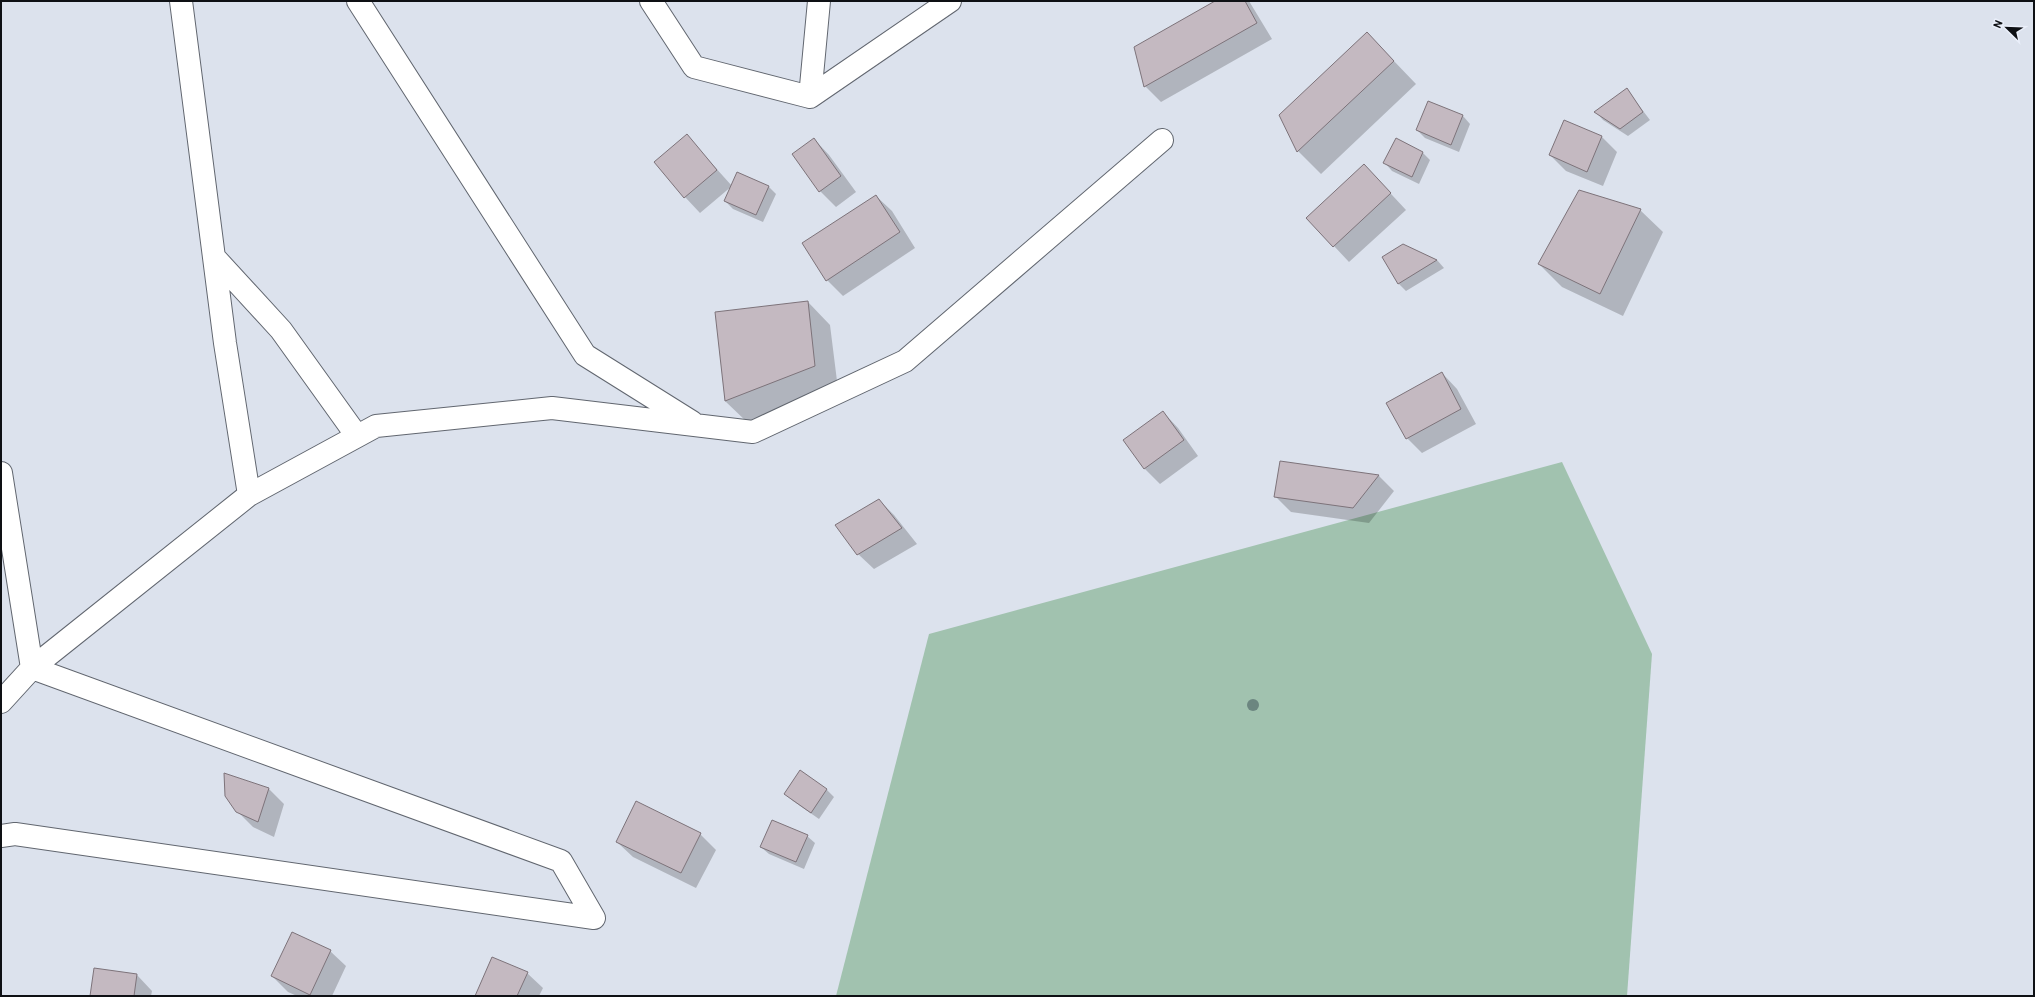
<svg xmlns="http://www.w3.org/2000/svg" width="2035" height="997" font-family="Barlow,sans-serif">
<style>
.green{fill:#a1c2af}
.shadow{fill:#0003}
.building{fill:#c4b9c1;stroke:#7d737a}
.lines{fill:none;stroke-linecap:round;stroke-linejoin:round}
.street-casing{stroke:#61666f;stroke-width:24}
.street{stroke:#fff;stroke-width:22}
.tree{fill:#6c8680}
</style>
<rect width="100%" height="100%" fill="#dce2ed"/>
<!-- green -->
<path class="green" d="M 1562,462 L 1652,654 L 1627,996 L 836,996 L 929,634 Z"/>
<!-- shadow -->
<path class="shadow" d="M 1217,1 L 1249,1 L 1272,39 L 1161,102 L 1145,86 L 1136,47 Z
M 1367,33 L 1416,84 L 1321,174 L 1298,151 L 1280,115 Z
M 1627,90 L 1650,120 L 1628,136 L 1603,120 L 1596,112 Z
M 1429,102 L 1463,116 L 1470,124 L 1459,152 L 1425,138 L 1417,130 Z
M 1565,121 L 1602,137 L 1617,152 L 1603,186 L 1566,171 L 1550,155 Z
M 687,136 L 732,186 L 700,213 L 685,197 Z
M 814,139 L 829,155 L 856,192 L 836,207 L 820,191 L 793,154 Z
M 1396,140 L 1423,153 L 1430,160 L 1419,184 L 1392,171 L 1385,163 Z
M 1379,181 L 1406,210 L 1349,262 L 1334,246 Z
M 768,186 L 776,194 L 763,222 L 733,209 L 725,201 Z
M 876,196 L 892,211 L 915,248 L 843,296 L 827,280 L 803,243 Z
M 1640,210 L 1663,232 L 1623,316 L 1562,287 L 1539,264 Z
M 1404,245 L 1437,260 L 1444,268 L 1406,291 L 1399,284 Z
M 808,302 L 830,325 L 838,389 L 748,423 L 725,401 L 716,313 Z
M 1442,373 L 1457,389 L 1476,424 L 1422,453 L 1407,438 Z
M 1163,412 L 1178,428 L 1198,456 L 1160,484 L 1145,469 L 1124,440 Z
M 1281,462 L 1379,476 L 1394,491 L 1369,523 L 1291,512 L 1276,497 Z
M 879,500 L 894,515 L 917,544 L 874,569 L 858,554 Z
M 800,772 L 827,790 L 834,797 L 819,819 L 793,801 L 785,794 Z
M 225,775 L 269,789 L 284,804 L 274,837 L 253,827 L 237,811 Z
M 700,834 L 716,850 L 696,888 L 633,857 L 617,842 Z
M 807,836 L 815,843 L 804,869 L 769,854 L 761,847 Z
M 330,951 L 346,966 L 332,996 L 297,996 L 288,992 L 272,976 Z
M 527,973 L 543,988 L 539,996 L 476,996 Z
M 137,975 L 152,991 L 151,996 L 91,996 Z"/>
<!-- building -->
<path class="building" d="M 1215,1 L 1245,1 L 1257,23 L 1144,87 L 1134,47 Z
M 1367,32 L 1394,61 L 1297,152 L 1279,115 Z
M 1627,88 L 1643,112 L 1620,129 L 1594,112 Z
M 1428,101 L 1463,115 L 1451,145 L 1416,130 Z
M 1564,120 L 1602,136 L 1587,172 L 1549,155 Z
M 687,134 L 717,170 L 684,198 L 654,162 Z
M 814,138 L 841,176 L 819,192 L 792,154 Z
M 1396,138 L 1423,152 L 1412,177 L 1383,163 Z
M 1364,164 L 1391,193 L 1333,247 L 1306,218 Z
M 737,172 L 769,186 L 756,215 L 724,201 Z
M 1579,190 L 1641,209 L 1600,294 L 1538,264 Z
M 876,195 L 900,232 L 826,281 L 802,243 Z
M 1403,244 L 1437,260 L 1398,284 L 1382,257 Z
M 808,301 L 815,366 L 725,401 L 715,312 Z
M 1442,372 L 1461,409 L 1406,439 L 1386,403 Z
M 1163,411 L 1184,440 L 1144,469 L 1123,440 Z
M 1280,461 L 1379,475 L 1353,508 L 1274,497 Z
M 879,499 L 902,528 L 857,555 L 835,525 Z
M 800,770 L 827,789 L 811,813 L 784,794 Z
M 224,773 L 269,788 L 258,822 L 236,812 L 225,796 Z
M 636,801 L 701,833 L 681,873 L 616,842 Z
M 772,820 L 808,835 L 796,862 L 760,847 Z
M 292,932 L 331,950 L 310,995 L 271,976 Z
M 492,957 L 528,972 L 517,996 L 475,996 Z
M 94,968 L 137,974 L 134,996 L 90,996 Z"/>
<g class="lines">
<!-- street casing -->
<g class="street-casing">
<path id="street" d="M 181,1 L 225,343 L 249,495
M 358,1 L 585,355 L 692,422
M 651,1 L 694,67 L 810,97 L 950,1
M 810,97 L 819,1
M 214,257 L 281,330 L 357,436
M 1,473 L 32,668 L 561,861 L 594,918 L 15,834 L 1,836
M 1,702 L 32,668 L 249,495 L 376,426 L 552,408 L 753,432 L 905,361 L 1162,140"/>
</g>
<!-- street -->
<use href="#street" class="street"/>
</g>
<!-- trees -->
<circle class="tree" cx="1253" cy="705" r="6"/>
<!-- border -->
<rect width="2035" height="997" fill="none" stroke="#0e1014" stroke-width="4"/>
<!-- north arrow -->
<g transform="translate(2007 28) rotate(293)" stroke="#eaeffa" stroke-width="3" paint-order="stroke">
<path d="M0-3L7 15L0 10L-7 15Z" fill="#0e1014"/>
<text y="-6" font-size="11" font-weight="bold" text-anchor="middle" fill="#0e1014">N</text>
</g>
</svg>
